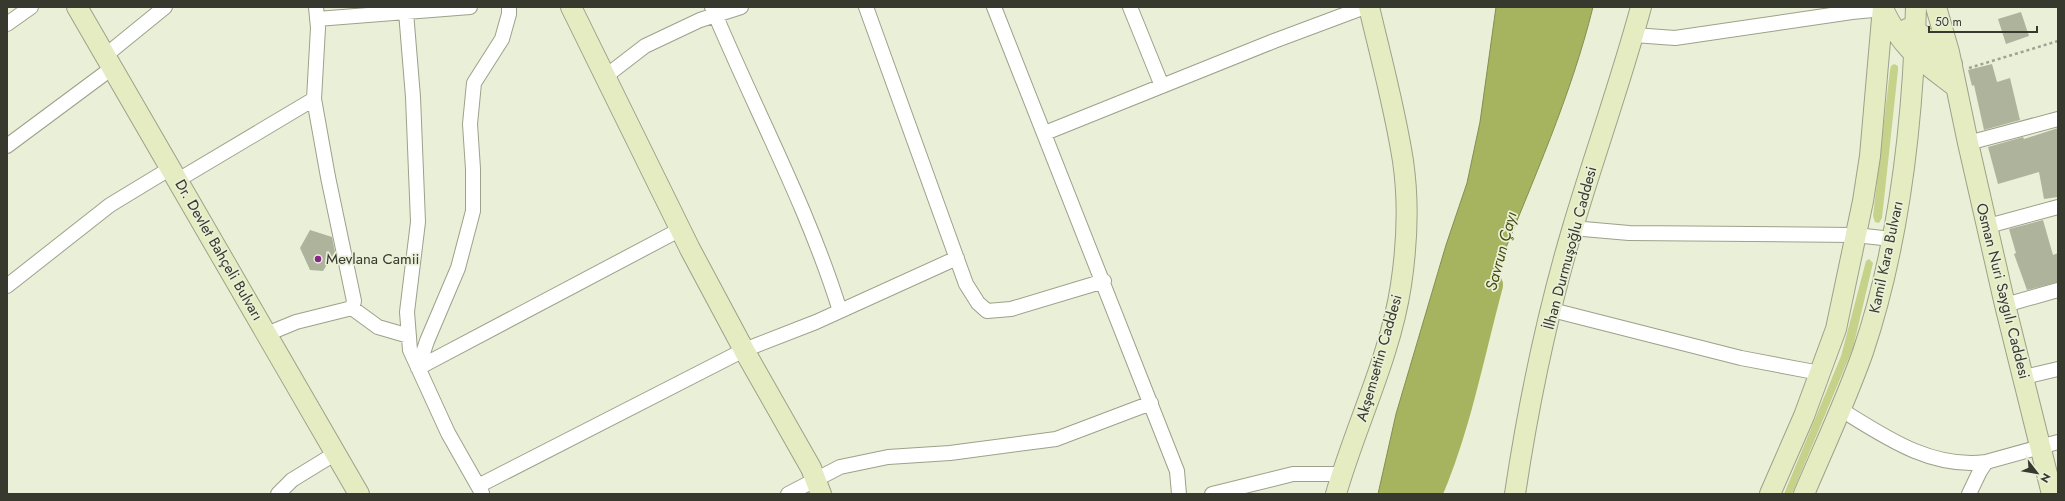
<svg xmlns="http://www.w3.org/2000/svg" width="2065" height="501" font-family="Jost,sans-serif">
<style>
.green{fill:#c6d28a}
.water{fill:#a6b35f;stroke:#858e51}
.lines{fill:none;stroke-linecap:round;stroke-linejoin:round}
.river{stroke:#a6b35f;stroke-width:26}
.building{fill:#aeb39c}
.street-casing{stroke:#9da18a;stroke-width:16}
.secondary-casing{stroke:#9da18a;stroke-width:22}
.path{stroke:#9fa391;stroke-width:2.5;stroke-dasharray:3 3;stroke-linecap:butt}
.street{stroke:#fff;stroke-width:14}
.secondary{stroke:#e6ecc2;stroke-width:20}
.poi-dot{fill:#88248c;stroke:#eaefd7;stroke-width:1.5}
.labels{text-anchor:middle;dominant-baseline:central;stroke-width:3.5;stroke-linejoin:round;paint-order:stroke}
.street-label{font-size:15px;fill:#37392f;stroke:#eaefd7}
.poi-label{font-size:15px;fill:#37392f;stroke:#eaefd7;text-anchor:start}
.water-label{font-size:16px;font-style:italic;fill:#464e0e;stroke:#eaefd7}
</style>
<rect width="100%" height="100%" fill="#eaefd7"/>
<!-- green -->
<path class="green" d="M 1894,64 L 1898,66 L 1898,70 L 1882,218 L 1879,223 L 1875,222 L 1873,216 L 1890,70 L 1891,66 Z
M 1869,259 L 1873,263 L 1853,348 L 1792,494 L 1784,494 L 1841,356 L 1866,261 Z"/>
<!-- water -->
<path class="water" d="M 1496,7 L 1593,7 C 1571,96 1533,180 1499,265 C 1490,287 1484,309 1477,331 C 1459,385 1442,438 1431,494 L 1378,494 L 1396,414 L 1446,245 L 1467,183 L 1480,122 Z"/>
<g class="lines">
<!-- river -->
<path class="river" d="M 1429,494 C 1458,427 1471,355 1490,285"/>
</g>
<!-- building -->
<path class="building" d="M 2021,12 L 2029,36 L 2006,44 L 1998,19 Z
M 1992,64 L 1997,82 L 2010,78 L 2020,120 L 1984,130 L 1974,85 L 1972,86 L 1968,70 Z
M 2058,128 L 2058,197 L 2044,199 L 2039,172 L 1998,184 L 1988,147 L 2023,137 L 2024,139 Z
M 2043,220 L 2053,255 L 2058,253 L 2058,282 L 2027,290 L 2014,254 L 2016,253 L 2009,229 Z
M 310,230 L 332,237 L 335,252 L 323,271 L 310,270 L 300,248 Z"/>
<g class="lines">
<!-- street casing -->
<g class="street-casing">
<path id="street" d="M 316,7 L 318,28 L 314,99 L 328,177 L 354,301 L 352,308
M 712,7 C 754,108 807,205 840,311
M 866,7 L 966,284 L 978,303 L 987,311 L 1011,309 L 1104,281
M 994,7 L 1177,471 L 1179,494
M 1130,7 L 1162,86
M 406,12 L 413,97 L 418,222 L 407,312 L 410,350 L 448,433 L 482,493
M 317,19 L 470,7
M 7,24 L 31,7
M 1634,35 L 1675,38 L 1852,12 L 1883,9
M 106,55 L 165,7
M 606,76 L 645,46 L 700,20 L 741,7
M 1045,133 L 1274,41 L 1365,7
M 1968,143 L 2058,119
M 7,146 L 112,68
M 178,180 L 314,99
M 1988,226 L 2058,207
M 1572,228 L 1629,233 L 1855,235 L 1892,239
M 7,286 L 110,205 L 171,168
M 2005,305 L 2058,290
M 1552,310 L 1741,358 L 1820,373
M 267,334 L 296,322 L 352,308 L 378,327 L 409,336
M 418,368 L 427,341 L 458,268 L 473,211 L 473,169 L 470,124 L 474,83 L 502,39 L 509,14 L 509,7
M 418,368 L 681,229
M 2024,377 L 2058,369
M 1840,409 C 1885,437 1931,469 1986,462
M 478,486 L 744,350 L 816,322 L 957,258
M 278,494 L 292,480 L 336,453
M 788,494 L 840,467 L 888,457 L 950,453 L 1056,439 L 1151,403
M 1212,494 L 1293,474 L 1342,474
M 1969,494 L 1980,471 L 1986,462 L 2058,442"/>
</g>
<!-- secondary casing -->
<g class="secondary-casing">
<path id="secondary" d="M 77,7 L 359,494
M 571,7 L 690,249 L 744,350 L 811,468 L 821,494
M 1936,7 L 1949,52 L 1968,143 L 2005,305 L 2052,494
M 1883,9 C 1903,50 1921,60 1956,87
M 1907,29 C 1924,31 1940,52 1952,64
M 1336,494 C 1356,424 1390,358 1401,285 C 1407,245 1409,202 1403,161 C 1395,109 1381,58 1369,7
M 1515,494 C 1528,407 1548,311 1573,227 C 1595,153 1621,81 1641,7
M 1770,494 L 1804,416 L 1836,329 L 1863,201 L 1870,156 L 1883,7
M 1804,494 C 1824,447 1846,400 1863,352 C 1900,242 1913,122 1916,7"/>
</g>
<!-- path -->
<path class="path" d="M 1969,68 L 2058,41"/>
<!-- street -->
<use href="#street" class="street"/>
<!-- secondary -->
<use href="#secondary" class="secondary"/>
</g>
<!-- markers -->
<circle class="poi-dot" cx="318" cy="259" r="4"/>
<g class="labels">
<!-- street labels -->
<g class="street-label">
<text transform="translate(1570 248) rotate(-75)">İlhan Durmuşoğlu Caddesi</text>
<text transform="translate(219 250) rotate(60)">Dr. Devlet Bahçeli Bulvarı</text>
<text transform="translate(1886 257) rotate(-78)">Kamil Kara Bulvarı</text>
<text transform="translate(2003 291) rotate(76)">Osman Nuri Saygılı Caddesi</text>
<text transform="translate(1379 358) rotate(-74)">Akşemsettin Caddesi</text>
</g>
<!-- poi labels -->
<g class="poi-label">
<text x="326" y="259">Mevlana Camii</text>
</g>
<!-- water labels -->
<g class="water-label">
<text transform="translate(1501 251) rotate(-75)">Savrun Çayı</text>
</g>
</g>
<!-- border -->
<rect width="2065" height="501" fill="none" stroke="#37392f" stroke-width="16"/>
<!-- north arrow -->
<g transform="translate(2037 473) rotate(121)" stroke="#eaefd7" stroke-width="3" paint-order="stroke">
<path d="M0-3L7 15L0 10L-7 15Z" fill="#37392f"/>
<text y="-6" font-size="11" font-weight="bold" text-anchor="middle" fill="#37392f">N</text>
</g>
<!-- scale -->
<path d="M1929 26v6h108v-6" fill="none" stroke="#37392f" stroke-width="2"/>
<text x="1935" y="26" font-size="12" fill="#37392f" stroke="#eaefd7" stroke-width="3" paint-order="stroke">50 m</text>
</svg>
